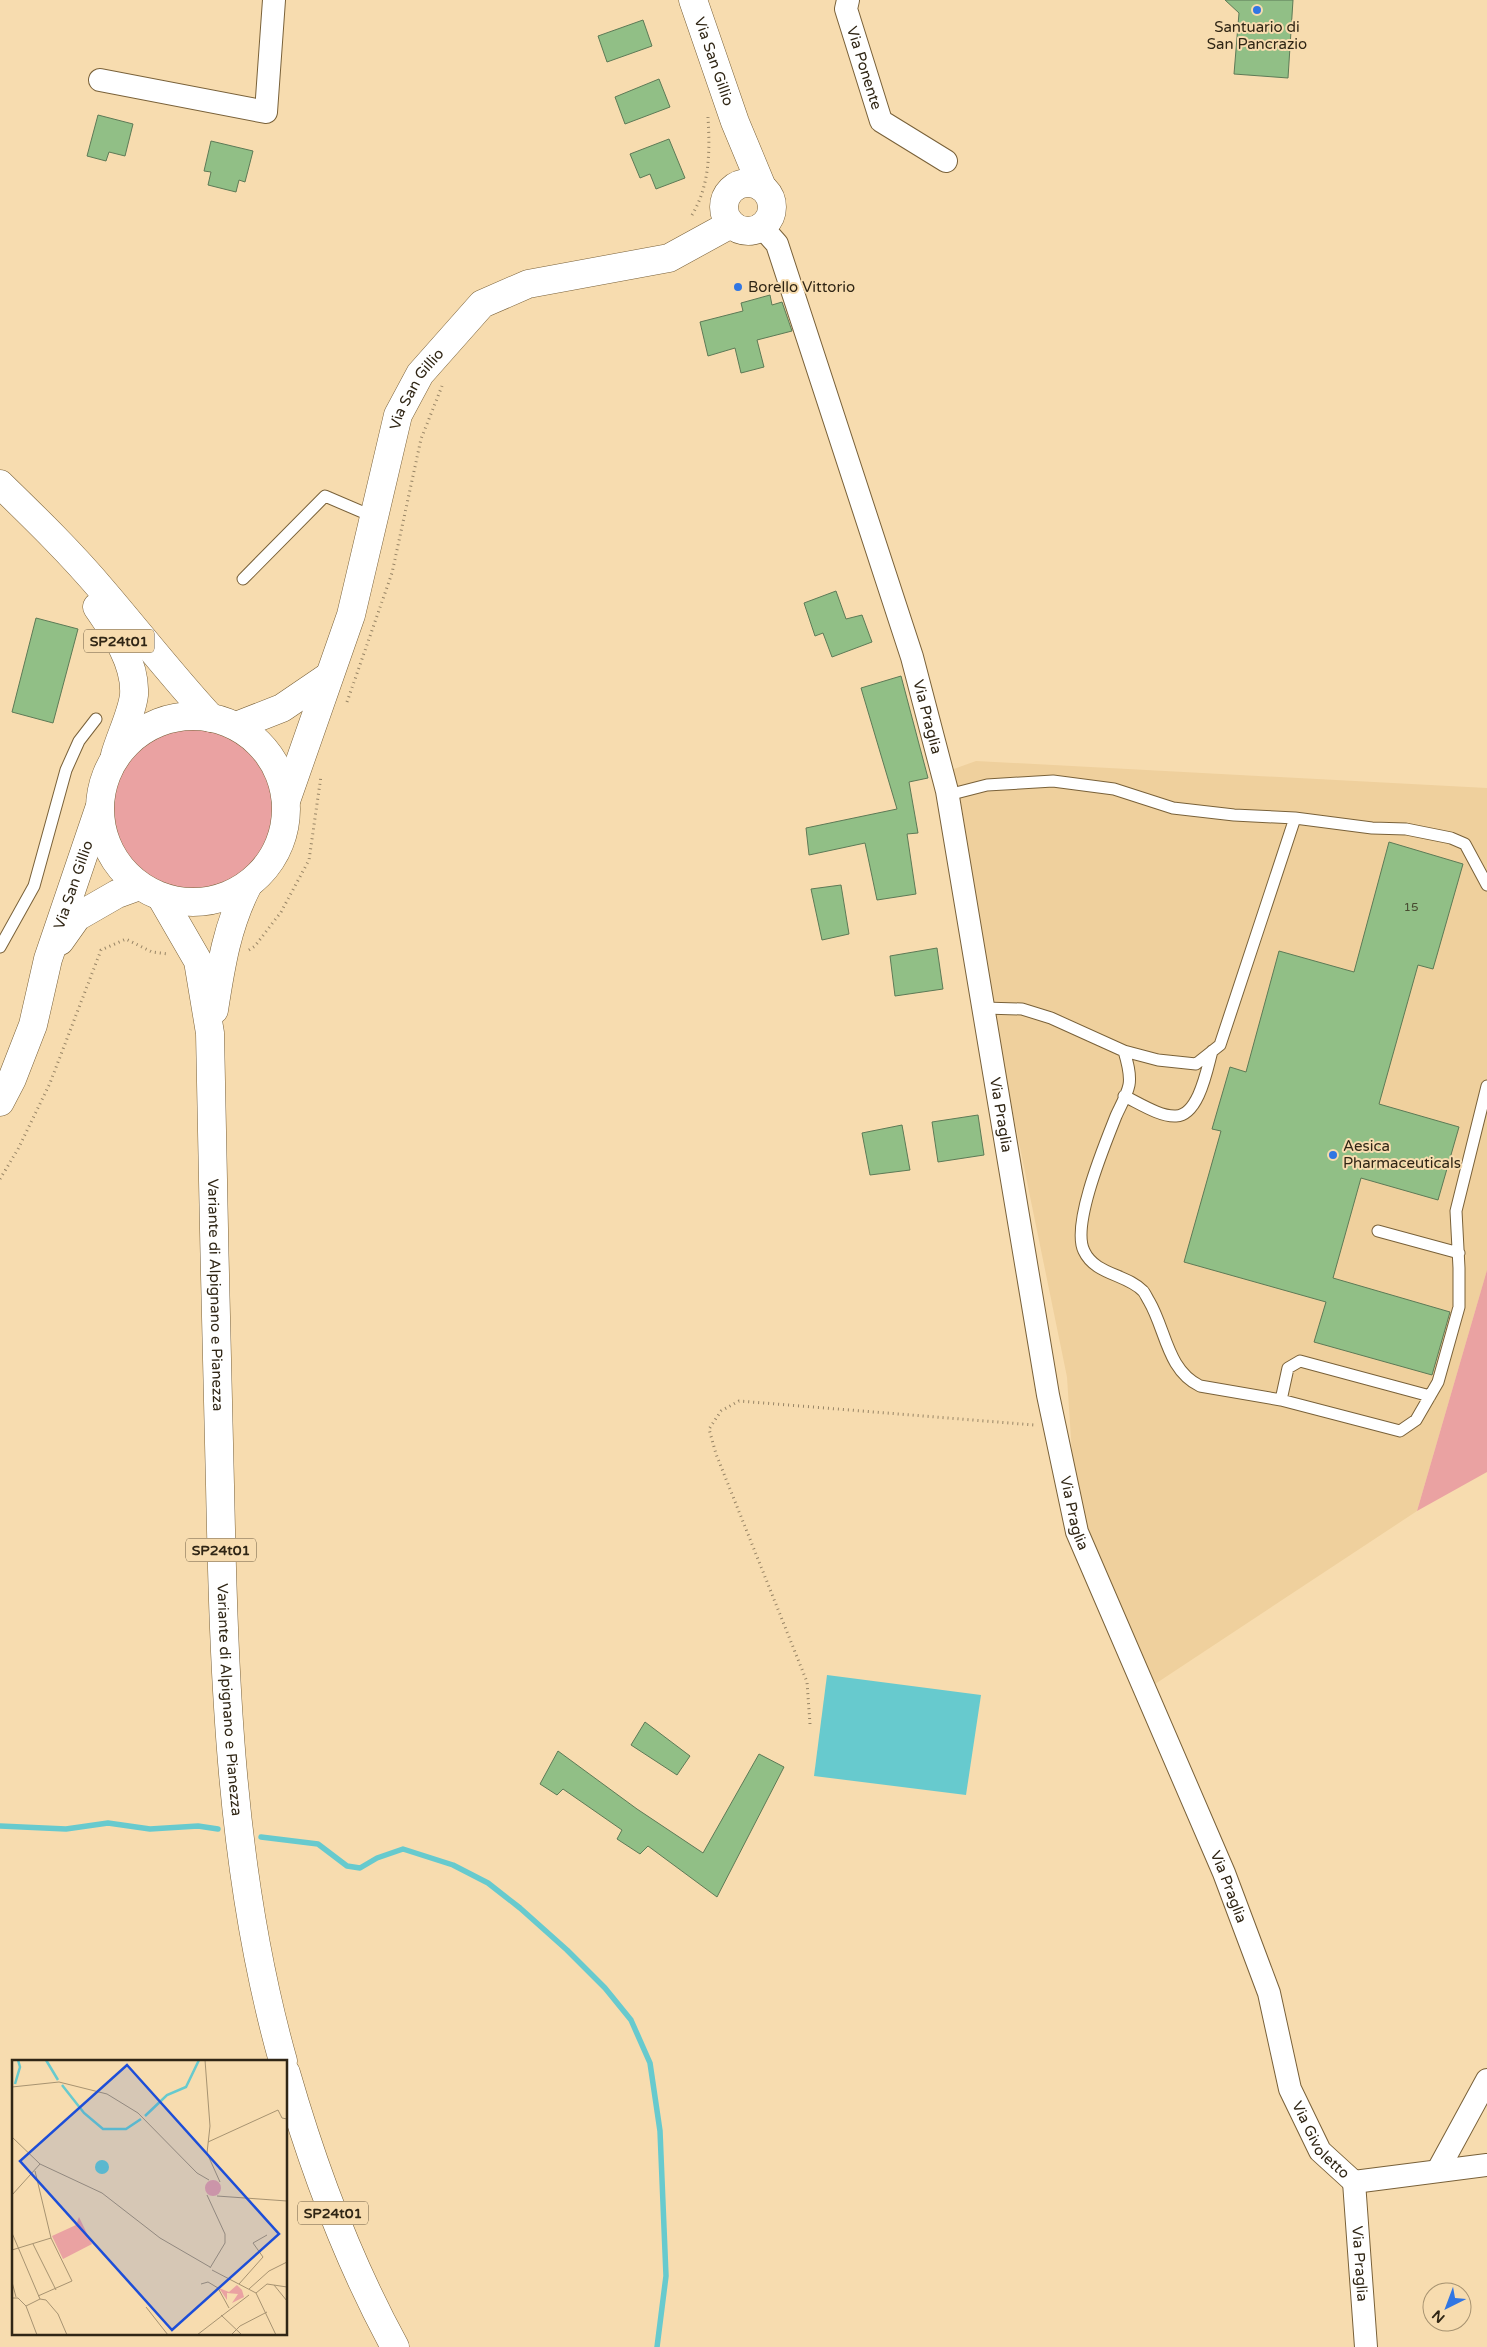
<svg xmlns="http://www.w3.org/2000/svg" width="1487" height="2347" font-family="'Varela Round',sans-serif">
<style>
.built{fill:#efd09d}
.green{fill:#eaa2a2}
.water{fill:#67cace}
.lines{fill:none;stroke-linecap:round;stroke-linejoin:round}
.stream{stroke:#67cace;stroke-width:5.5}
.building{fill:#91bf86;stroke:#5d7a56}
.lane-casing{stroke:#796139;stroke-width:13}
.street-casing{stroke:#796139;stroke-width:24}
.secondary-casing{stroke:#796139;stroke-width:29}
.primary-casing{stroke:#796139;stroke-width:29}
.path{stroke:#978465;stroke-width:3;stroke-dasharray:1 4;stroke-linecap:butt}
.lane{stroke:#fff;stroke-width:11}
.street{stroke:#fff;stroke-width:22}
.secondary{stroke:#fff;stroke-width:28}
.primary{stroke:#fff;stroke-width:28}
.poi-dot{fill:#3176e3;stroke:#f7dcaf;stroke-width:2}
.labels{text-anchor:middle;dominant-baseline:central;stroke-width:4;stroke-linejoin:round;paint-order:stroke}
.number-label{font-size:12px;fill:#484c31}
.shield{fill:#f7dcaf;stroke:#6c5d43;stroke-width:1}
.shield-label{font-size:14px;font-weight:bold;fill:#302615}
.poi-label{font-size:15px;fill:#302615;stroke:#f7dcaf;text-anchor:start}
.street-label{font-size:15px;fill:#302615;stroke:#f7dcaf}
.inset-river{fill:none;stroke:#67cace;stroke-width:2.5}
.inset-road{fill:none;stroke:#a79371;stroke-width:1}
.view{fill:#1d4ed8;fill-opacity:0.15;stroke:#1d4ed8;stroke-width:2.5}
.inset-edge{fill:none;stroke:#302615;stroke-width:2.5}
</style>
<rect width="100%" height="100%" fill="#f7dcaf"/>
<!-- built -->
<path class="built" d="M 976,761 L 1487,788 L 1487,1270 L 1417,1511 L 1146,1690 L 1077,1532 L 1067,1377 L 947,791 L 951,770 Z"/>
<!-- green -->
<path class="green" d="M108 811a83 83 0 1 1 166 0a83 83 0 1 1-166 0Z
M 1487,1270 L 1487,1472 L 1417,1511 Z"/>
<!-- water -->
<path class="water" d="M 827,1675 L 981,1695 L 966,1795 L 814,1776 Z"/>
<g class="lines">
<!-- stream -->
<path class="stream" d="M 0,1826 L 66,1829 L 108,1823 L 150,1829 L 198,1826 L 218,1829
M 261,1837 L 318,1844 L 347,1866 L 360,1868 L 377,1858 L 403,1849 L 453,1865 L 488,1883 L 520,1908 L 567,1950 L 605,1988 L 631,2020 L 650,2063 L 660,2131 L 666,2276 L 657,2347"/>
</g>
<!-- building -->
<path class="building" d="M 1225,0 L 1293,0 L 1288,78 L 1234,74 L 1239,13 Z
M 643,20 L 652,46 L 607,62 L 598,36 Z
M 659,79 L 670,107 L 625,124 L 615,97 Z
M 98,115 L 133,124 L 125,156 L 109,152 L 106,161 L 87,156 Z
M 669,139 L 685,178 L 656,189 L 650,174 L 640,178 L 630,154 Z
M 211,141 L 253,151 L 245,182 L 239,180 L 236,192 L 208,185 L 211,172 L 204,171 Z
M 770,295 L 772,305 L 782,302 L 792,331 L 757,340 L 764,367 L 741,373 L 735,348 L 708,356 L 700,322 L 743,311 L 741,303 Z
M 836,591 L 846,619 L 862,615 L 872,642 L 832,657 L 823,633 L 815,636 L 804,603 Z
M 36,618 L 78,629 L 53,723 L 12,712 Z
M 901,676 L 928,778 L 909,782 L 918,833 L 907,834 L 916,894 L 877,900 L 865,843 L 809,855 L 806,828 L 897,809 L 861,688 Z
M 1389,842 L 1463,864 L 1433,969 L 1418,965 L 1379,1104 L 1459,1127 L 1438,1200 L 1361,1178 L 1333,1278 L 1450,1312 L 1432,1375 L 1314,1342 L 1326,1302 L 1184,1262 L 1221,1131 L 1212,1129 L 1230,1067 L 1246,1072 L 1279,951 L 1354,972 Z
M 841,885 L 849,934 L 822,940 L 811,889 Z
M 937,948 L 943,989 L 895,996 L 890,956 Z
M 978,1115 L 984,1155 L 938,1162 L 932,1122 Z
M 902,1125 L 910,1170 L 870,1175 L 862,1133 Z
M 645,1722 L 690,1756 L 677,1775 L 631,1745 Z
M 558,1751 L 637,1809 L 703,1853 L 759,1754 L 784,1767 L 717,1897 L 648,1846 L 640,1854 L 617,1839 L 622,1830 L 563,1789 L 557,1795 L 540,1784 Z"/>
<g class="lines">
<!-- lane casing -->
<g class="lane-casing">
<path id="lane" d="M 243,579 L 325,496 L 374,517
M 948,795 L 987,785 L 1053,781 L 1114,789 L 1173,808 L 1234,815 L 1295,818 L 1372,828 L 1406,829 L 1451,838 L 1465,844 L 1487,885
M 0,947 L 34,886 L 66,770 L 79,741 L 96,719
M 984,1008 L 1022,1009 L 1051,1018 L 1124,1051 C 1127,1061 1131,1074 1129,1085 C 1127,1095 1120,1107 1116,1116 C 1105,1144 1071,1225 1084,1251 C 1095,1275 1127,1274 1143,1291 C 1145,1293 1147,1298 1149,1301 C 1166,1330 1167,1370 1200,1386 L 1281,1400 L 1400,1431 L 1416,1420 L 1438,1382 L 1459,1307 L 1459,1268 L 1456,1211 L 1487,1086
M 1124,1051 L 1158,1060 L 1196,1064 L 1220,1045 L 1295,818
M 1124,1096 C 1139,1103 1160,1117 1176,1116 C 1199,1115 1207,1069 1212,1051
M 1378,1231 L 1459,1253
M 1281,1400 L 1288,1368 L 1300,1361 L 1430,1396"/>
</g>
<!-- street casing -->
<g class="street-casing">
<g id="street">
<path id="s1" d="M 848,0 L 846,9 L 881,121 L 946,161"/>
<path d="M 100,80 L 266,112 L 274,0"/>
<path id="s2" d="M 762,227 L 777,244 L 912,657 L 947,791 L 1048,1395 L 1077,1532 L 1224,1873 L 1269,1993 L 1290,2089 L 1320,2151 L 1354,2182"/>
<path d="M 1438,2170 L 1487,2080"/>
<path id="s3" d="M 1354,2182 L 1366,2347"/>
<path d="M 1354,2182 L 1487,2165"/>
</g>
</g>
<!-- secondary casing -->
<g class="secondary-casing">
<g id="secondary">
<path id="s4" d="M 693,0 L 735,122 L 762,187"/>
<circle cx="748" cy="207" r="24"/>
<path d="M 236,726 L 282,708 L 329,676"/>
<path id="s5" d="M 286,801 L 351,615 L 398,415 L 420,374 L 482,304 L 528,284 L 669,258 L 731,224"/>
<path d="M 60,941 L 77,917 L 117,894 L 139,886"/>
<path id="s6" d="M 0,1102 L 12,1079 L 33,1025 L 48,959 L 99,809"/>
</g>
</g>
<!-- primary casing -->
<g class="primary-casing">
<g id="primary">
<path d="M 0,484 C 36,519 71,553 103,591 C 139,633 173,677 211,718"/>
<path d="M 97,607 C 115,633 136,663 134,695 C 132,713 120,737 115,755"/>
<circle cx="193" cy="809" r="93"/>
<path id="s7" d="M 161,897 L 198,961 L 210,1033 C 213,1184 216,1334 220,1485 C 224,1678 230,1873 283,2061"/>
<path d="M 214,1010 C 221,965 227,926 248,885"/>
<path d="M 286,2073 C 313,2167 348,2261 395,2347"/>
</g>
</g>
<!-- path -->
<path class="path" d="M 692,215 C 710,185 710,151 708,117
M 347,702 L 392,573 L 421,439 L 442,386
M 249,950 L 255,946 L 281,912 L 309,860 L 321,776
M 0,1179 L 18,1149 L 50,1083 L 101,950 L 126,939 L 152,952 L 168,954
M 810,1724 L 807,1682 L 716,1454 L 709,1429 L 721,1411 L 739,1401 L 1034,1425"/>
<!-- lane -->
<use href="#lane" class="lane"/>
<!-- street -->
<use href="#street" class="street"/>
<!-- secondary -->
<use href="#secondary" class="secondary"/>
<!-- primary -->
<use href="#primary" class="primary"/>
</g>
<!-- markers -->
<g class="poi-dot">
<circle cx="1257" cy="10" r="5"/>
<circle cx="738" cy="287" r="5"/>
<circle cx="1333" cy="1155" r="5"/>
</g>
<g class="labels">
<!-- number labels -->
<g class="number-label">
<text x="1411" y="907">15</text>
</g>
<!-- shield labels -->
<g class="shield">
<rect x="84" y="629.5" width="70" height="23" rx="4"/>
<rect x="186" y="1538.5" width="70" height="23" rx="4"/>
<rect x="298" y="2201.5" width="70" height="23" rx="4"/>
</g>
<g class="shield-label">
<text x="119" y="641">SP24t01</text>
<text x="221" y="1550">SP24t01</text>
<text x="333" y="2213">SP24t01</text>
</g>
<!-- poi labels -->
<g class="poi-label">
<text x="1257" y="27" text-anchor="middle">Santuario di<tspan x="1257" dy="17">San Pancrazio</tspan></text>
<text x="748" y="287">Borello Vittorio</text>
<text x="1343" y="1146">Aesica<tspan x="1343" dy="17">Pharmaceuticals</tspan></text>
</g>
<!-- street labels -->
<g class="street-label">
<text stroke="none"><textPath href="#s4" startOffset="65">Via San Gillio</textPath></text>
<text stroke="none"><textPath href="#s1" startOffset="71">Via Ponente</textPath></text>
<text stroke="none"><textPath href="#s5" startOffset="434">Via San Gillio</textPath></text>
<text stroke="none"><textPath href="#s2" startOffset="519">Via Praglia</textPath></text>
<text stroke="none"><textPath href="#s6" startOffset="230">Via San Gillio</textPath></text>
<text stroke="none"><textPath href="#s2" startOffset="924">Via Praglia</textPath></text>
<text stroke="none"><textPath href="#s7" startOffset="409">Variante di Alpignano e Pianezza</textPath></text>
<text stroke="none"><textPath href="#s2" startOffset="1329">Via Praglia</textPath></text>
<text stroke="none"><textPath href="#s7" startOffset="814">Variante di Alpignano e Pianezza</textPath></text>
<text stroke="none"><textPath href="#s2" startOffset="1734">Via Praglia</textPath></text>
<text stroke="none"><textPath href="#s2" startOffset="2006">Via Givoletto</textPath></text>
<text stroke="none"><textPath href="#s3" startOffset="82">Via Praglia</textPath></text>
</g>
</g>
<!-- overview -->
<g transform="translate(12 2060)">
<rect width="275" height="275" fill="#f7dcaf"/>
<path d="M193 128a8 8 0 1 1 16 0a8 8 0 1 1-16 0ZM 67,157 L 80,184 L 51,199 L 40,176 L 64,165 ZM 225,225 L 230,230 L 232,237 L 220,243 L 226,234 L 215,233 L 215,240 L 207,228 L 217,232 Z" fill="#eaa2a2"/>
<path d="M83 107a7 7 0 1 1 14 0a7 7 0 1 1-14 0Z" fill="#67cace"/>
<path class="inset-river" d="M 34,0 L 46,20M 3,24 L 8,7 L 6,0M 50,25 L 72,53 L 91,69 L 114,69 L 129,59M 133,56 L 155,35 L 174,27 L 187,0"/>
<path class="inset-road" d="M 193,0 L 198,66 L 195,93 L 208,122M 0,27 L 47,22 L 95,34 L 126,53 L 185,113 L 197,120M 0,77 L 28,104M 196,82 L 266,50 L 270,58 L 275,59M 28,104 L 90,133 L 148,178 L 198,207M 23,111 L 39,178 L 60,221 L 26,236M 0,135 L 28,104M 195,135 L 213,174 L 213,183 L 198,208M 205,136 L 275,141M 0,173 L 28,239M 21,184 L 44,230M 0,190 L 39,178M 200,210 L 244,233 L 264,275M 0,222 L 4,237M 189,224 L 196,222 L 206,228 L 217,248M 227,224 L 251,197 L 241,183 L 255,175M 262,225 L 275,241M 237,229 L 257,211 L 275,202M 244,233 L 255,224 L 275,227M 0,238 L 6,238 L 14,246 L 25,275M 14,246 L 28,239 L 34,240 L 46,254 L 55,275M 134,247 L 156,275M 209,255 L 230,275M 185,275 L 237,235M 219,275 L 228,266 L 255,252"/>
<path class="view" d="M 115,5 L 267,174 L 160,270 L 8,101 Z"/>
<rect width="275" height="275" class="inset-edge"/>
</g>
<!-- north arrow -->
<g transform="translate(1447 2307) rotate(222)"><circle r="24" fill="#f7dcaf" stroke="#a79371"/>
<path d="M0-4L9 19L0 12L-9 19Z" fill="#3176e3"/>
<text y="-8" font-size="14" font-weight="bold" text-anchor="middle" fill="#302615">N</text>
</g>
</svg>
